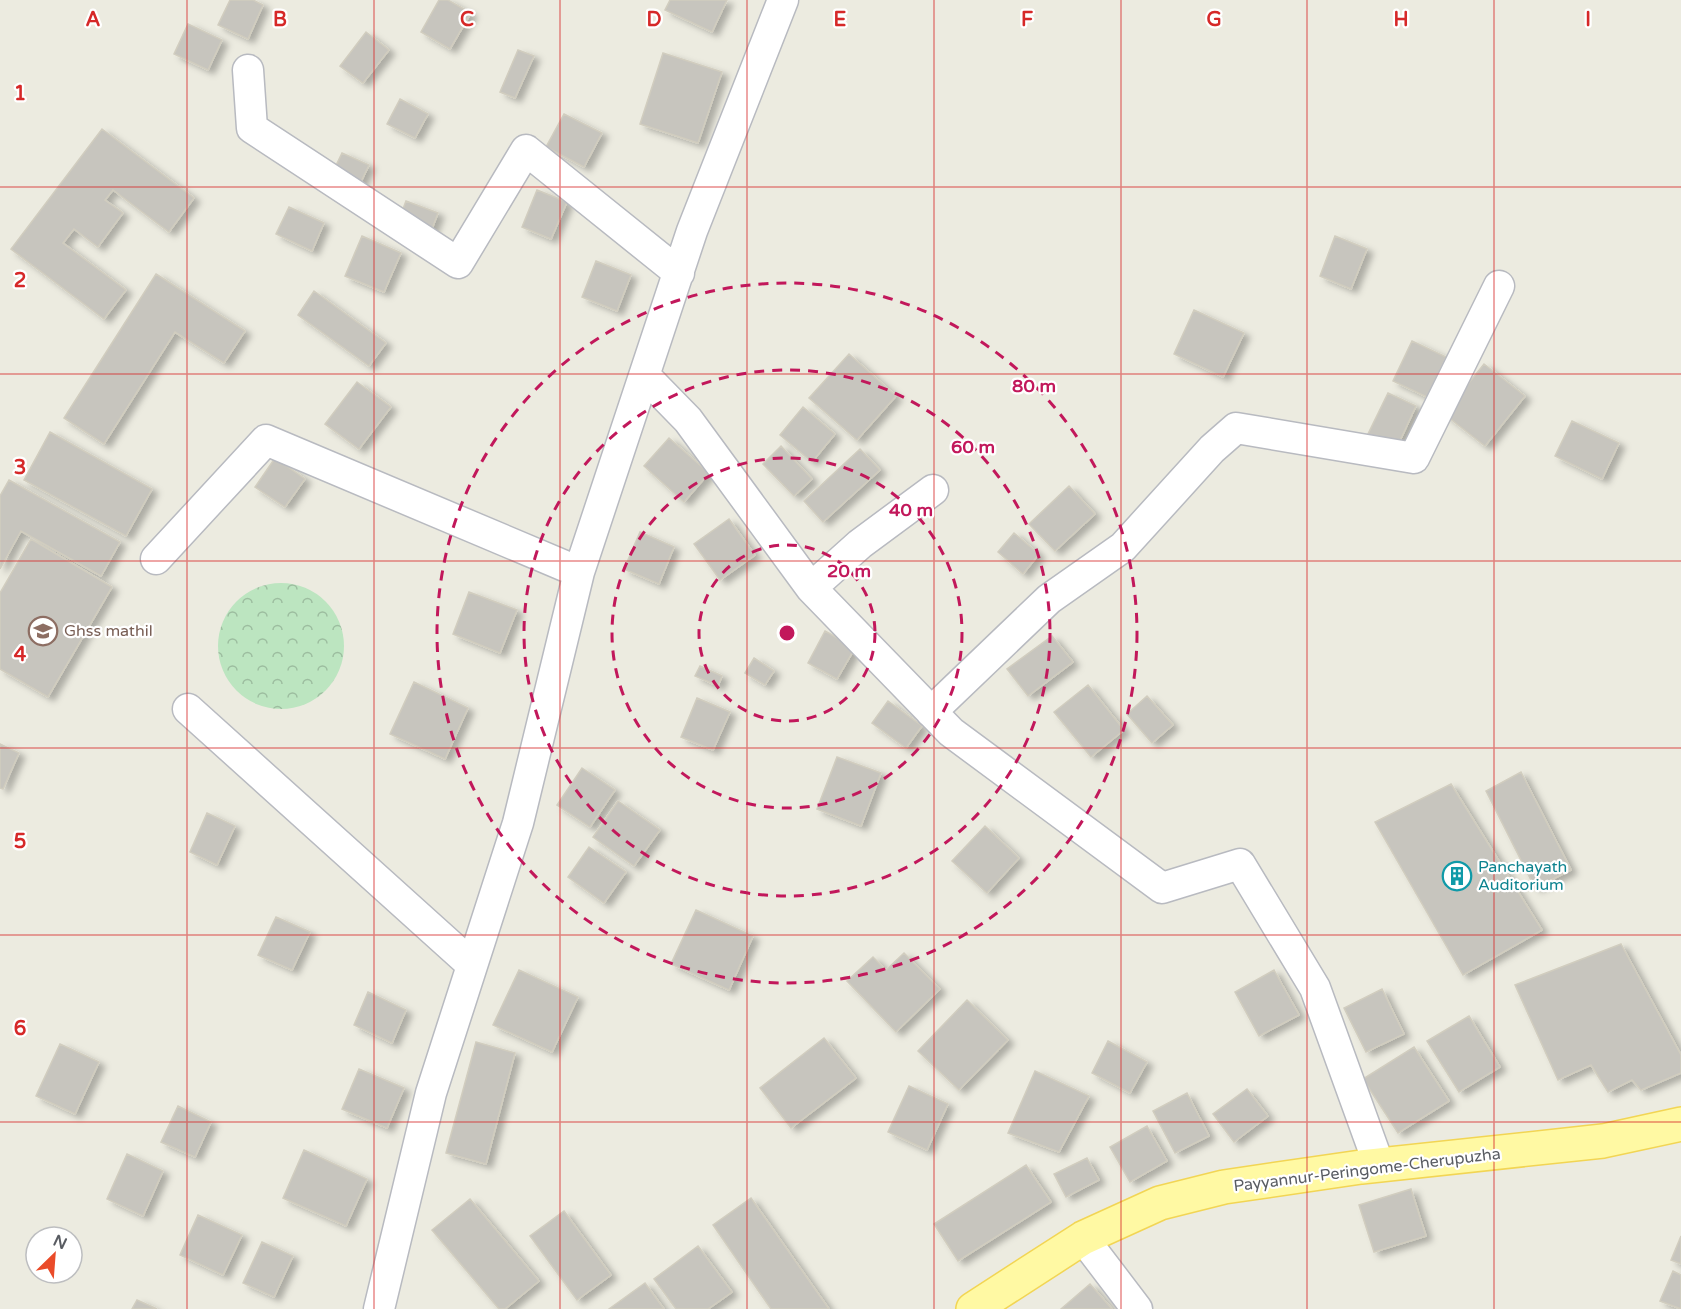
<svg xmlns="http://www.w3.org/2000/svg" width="1681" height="1309" font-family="'Varela Round',sans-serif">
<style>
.forest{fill:url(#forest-crowns)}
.building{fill:#c7c5be;stroke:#d1cdbf;stroke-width:1.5;filter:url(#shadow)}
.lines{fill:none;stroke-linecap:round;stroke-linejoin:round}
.minor-casing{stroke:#b8bac0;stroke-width:33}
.major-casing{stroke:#f2d554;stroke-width:36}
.minor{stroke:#fff;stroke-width:30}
.major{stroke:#fff9a3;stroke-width:33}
.grid{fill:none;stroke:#d62828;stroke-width:1.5;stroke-opacity:0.55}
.ring{fill:none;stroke:#c2185b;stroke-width:3;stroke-dasharray:10 8}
.labels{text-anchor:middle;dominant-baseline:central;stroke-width:4.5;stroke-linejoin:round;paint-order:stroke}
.education-label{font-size:16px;fill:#785e54;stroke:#fff;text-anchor:start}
.culture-label{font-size:16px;fill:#0d838f;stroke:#fff;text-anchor:start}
.street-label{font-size:16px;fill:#595c62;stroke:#fff}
.grid-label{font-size:20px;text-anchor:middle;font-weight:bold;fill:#d62828;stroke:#fff;stroke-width:4.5;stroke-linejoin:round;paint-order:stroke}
.centre{fill:#c2185b;stroke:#fff;stroke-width:3}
.ring-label{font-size:18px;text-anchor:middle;font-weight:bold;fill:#c2185b;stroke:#fff;stroke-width:4.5;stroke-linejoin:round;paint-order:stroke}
</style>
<defs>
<pattern id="forest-crowns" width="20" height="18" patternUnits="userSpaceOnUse" patternTransform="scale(1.5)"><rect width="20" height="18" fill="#bce5c0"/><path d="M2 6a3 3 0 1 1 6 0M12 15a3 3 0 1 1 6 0" fill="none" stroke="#9cbd9f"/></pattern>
<filter id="shadow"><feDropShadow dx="6" dy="4" stdDeviation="3" flood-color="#0004"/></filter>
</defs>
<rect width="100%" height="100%" fill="#ecebe0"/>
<!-- forest -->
<path class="forest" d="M218 646a63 63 0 1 1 126 0a63 63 0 1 1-126 0Z"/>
<!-- building -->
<path class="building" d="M 230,0 L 253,0 L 263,5 L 248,39 L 218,25 Z
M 439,0 L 448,0 L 471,13 L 450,49 L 421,32 Z
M 670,0 L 727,0 L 712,32 L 665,10 Z
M 188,24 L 222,40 L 208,70 L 174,54 Z
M 366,32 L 389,50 L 363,83 L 340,66 Z
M 518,50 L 534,56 L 515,98 L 500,92 Z
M 663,53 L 722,72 L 698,143 L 640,124 Z
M 400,99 L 428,114 L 415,138 L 387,124 Z
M 564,114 L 602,133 L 584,167 L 546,147 Z
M 102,129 L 194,198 L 169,232 L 113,190 L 105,200 L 123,213 L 98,247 L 74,229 L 63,243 L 126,290 L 104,319 L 11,249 Z
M 342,153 L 369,165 L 358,188 L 331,176 Z
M 537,190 L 567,202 L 551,239 L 522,227 Z
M 406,201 L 438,213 L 430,234 L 398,222 Z
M 289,207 L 324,223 L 312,251 L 276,234 Z
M 362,236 L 401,253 L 384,292 L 345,276 Z
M 1335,236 L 1367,249 L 1351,289 L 1320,276 Z
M 596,261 L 631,275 L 617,311 L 582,297 Z
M 156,274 L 245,331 L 224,363 L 175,332 L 104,444 L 64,418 Z
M 314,291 L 386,343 L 369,366 L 298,315 Z
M 1194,310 L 1244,333 L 1223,377 L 1174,354 Z
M 1412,341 L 1446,357 L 1427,397 L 1393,381 Z
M 849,354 L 896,396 L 857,440 L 809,398 Z
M 1484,364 L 1525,396 L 1485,446 L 1444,414 Z
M 357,382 L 391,407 L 359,449 L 325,424 Z
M 1388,393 L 1416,406 L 1397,447 L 1368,434 Z
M 803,407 L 835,434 L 812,462 L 780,435 Z
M 1572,421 L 1619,443 L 1602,479 L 1555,456 Z
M 50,432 L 152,489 L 126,536 L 24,480 Z
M 669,438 L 709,473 L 684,502 L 644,466 Z
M 781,446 L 812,479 L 794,496 L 763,464 Z
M 860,449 L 880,470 L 823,522 L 804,501 Z
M 275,458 L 305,479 L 285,507 L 255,487 Z
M 9,480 L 120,542 L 101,576 L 21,531 L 0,569 L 0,496 Z
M 1069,486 L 1095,514 L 1055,551 L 1029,524 Z
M 729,519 L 755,555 L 720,580 L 694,544 Z
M 640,532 L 674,547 L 659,584 L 624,569 Z
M 1014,533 L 1039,554 L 1023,574 L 998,552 Z
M 31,539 L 112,587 L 48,697 L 0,669 L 0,593 Z
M 469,592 L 517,610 L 500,653 L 453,634 Z
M 825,631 L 855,648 L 837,679 L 808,663 Z
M 1052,636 L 1073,662 L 1028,696 L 1007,669 Z
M 754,658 L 774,671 L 765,685 L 745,673 Z
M 700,666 L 722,676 L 718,686 L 695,676 Z
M 414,682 L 468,708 L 445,759 L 390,734 Z
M 1088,685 L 1124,730 L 1091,757 L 1054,712 Z
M 1147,696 L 1173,725 L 1152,743 L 1127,714 Z
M 697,698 L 730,712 L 713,750 L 681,737 Z
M 888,701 L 922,726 L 906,748 L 872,723 Z
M 0,744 L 19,753 L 3,789 L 0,788 Z
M 837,757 L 881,773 L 861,826 L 817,809 Z
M 582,768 L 615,790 L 590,827 L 557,805 Z
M 1521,772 L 1571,870 L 1535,888 L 1486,791 Z
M 1451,784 L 1542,930 L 1463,975 L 1375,822 Z
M 618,801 L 660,830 L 634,866 L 593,837 Z
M 207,813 L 235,826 L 217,865 L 190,852 Z
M 985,826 L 1019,858 L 987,893 L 952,861 Z
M 589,847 L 626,872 L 604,903 L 568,877 Z
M 696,910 L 753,936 L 729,990 L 671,964 Z
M 276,917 L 310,932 L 292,970 L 258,955 Z
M 1621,944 L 1681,1055 L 1681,1073 L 1641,1090 L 1632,1080 L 1608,1092 L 1591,1065 L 1558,1080 L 1515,985 Z
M 904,953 L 940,989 L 896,1032 L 847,981 L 873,957 L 886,970 Z
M 519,970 L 578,997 L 552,1052 L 493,1025 Z
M 1274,970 L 1299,1015 L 1259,1036 L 1235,992 Z
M 1382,989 L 1404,1034 L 1366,1052 L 1344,1008 Z
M 368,992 L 406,1010 L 392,1043 L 354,1025 Z
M 967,1000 L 1008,1040 L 959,1090 L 918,1051 Z
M 1469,1016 L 1500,1067 L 1459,1092 L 1427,1041 Z
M 824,1038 L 856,1078 L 791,1128 L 760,1088 Z
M 1108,1041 L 1147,1062 L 1130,1093 L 1092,1073 Z
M 476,1042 L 515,1053 L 486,1164 L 446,1153 Z
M 60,1044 L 99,1062 L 75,1114 L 36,1096 Z
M 1414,1047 L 1449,1101 L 1398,1133 L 1363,1079 Z
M 359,1069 L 404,1088 L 387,1128 L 342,1109 Z
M 1035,1071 L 1089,1096 L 1059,1152 L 1008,1133 Z
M 909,1086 L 948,1104 L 927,1150 L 888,1132 Z
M 1247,1089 L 1268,1116 L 1234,1142 L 1213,1114 Z
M 1187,1093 L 1209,1136 L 1175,1153 L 1153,1111 Z
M 178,1106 L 211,1122 L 195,1157 L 161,1142 Z
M 1147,1126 L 1167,1161 L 1130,1182 L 1110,1147 Z
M 304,1150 L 367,1179 L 346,1226 L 283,1198 Z
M 127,1154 L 163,1171 L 143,1216 L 107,1199 Z
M 1087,1158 L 1099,1180 L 1066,1197 L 1054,1174 Z
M 1026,1165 L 1051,1202 L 958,1261 L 934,1224 Z
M 1411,1189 L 1426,1236 L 1374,1252 L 1359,1205 Z
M 751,1198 L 829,1309 L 771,1309 L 713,1225 Z
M 470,1199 L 539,1281 L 505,1309 L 499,1309 L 432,1230 Z
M 564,1211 L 611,1275 L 577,1300 L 530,1236 Z
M 198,1215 L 242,1235 L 223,1275 L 180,1255 Z
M 1681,1236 L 1681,1264 L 1671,1260 Z
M 262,1242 L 293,1256 L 274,1297 L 243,1283 Z
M 698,1246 L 732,1292 L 708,1309 L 676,1309 L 654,1279 Z
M 1673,1271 L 1681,1275 L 1681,1309 L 1660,1301 Z
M 645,1283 L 664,1309 L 609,1309 Z
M 1090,1284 L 1112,1309 L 1061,1309 Z
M 137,1300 L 157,1309 L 132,1309 Z"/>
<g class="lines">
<!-- minor casing -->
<g class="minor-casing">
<path id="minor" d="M 248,70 L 252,128 L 458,263 L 526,150 L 679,273
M 645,376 L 688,420 L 811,588 L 951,732 L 1162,888 L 1240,864 L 1315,988 L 1379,1165
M 156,559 L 266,440 L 579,572
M 811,588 L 860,544 L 933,490
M 188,709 L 472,965
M 931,712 L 1049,599 L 1123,547 L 1212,449 L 1236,428 L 1414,458 L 1499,286
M 1083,1238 L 1137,1309
M 379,1309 L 431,1093 L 518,823 L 579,572 L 692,231 L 783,0"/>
</g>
<!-- major casing -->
<g class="major-casing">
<path id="major" d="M 973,1309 L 1083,1238 L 1160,1203 L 1224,1187 L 1361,1167 L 1603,1141 L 1681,1124"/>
</g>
<!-- minor -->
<use href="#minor" class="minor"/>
<!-- major -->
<use href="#major" class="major"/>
</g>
<!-- grid -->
<path class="grid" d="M 187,0 L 187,1309M 374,0 L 374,1309M 560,0 L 560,1309M 747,0 L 747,1309M 934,0 L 934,1309M 1121,0 L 1121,1309M 1307,0 L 1307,1309M 1494,0 L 1494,1309M 0,187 L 1681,187M 0,374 L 1681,374M 0,561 L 1681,561M 0,748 L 1681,748M 0,935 L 1681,935M 0,1122 L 1681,1122"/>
<!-- distance rings -->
<g class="ring">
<circle cx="787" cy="633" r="88"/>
<circle cx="787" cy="633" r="175"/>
<circle cx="787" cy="633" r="263"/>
<circle cx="787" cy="633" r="350"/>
</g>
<!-- icons -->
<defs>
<g id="school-ring" transform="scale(1.5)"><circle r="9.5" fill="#fff" stroke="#8d6e63" stroke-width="1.5"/><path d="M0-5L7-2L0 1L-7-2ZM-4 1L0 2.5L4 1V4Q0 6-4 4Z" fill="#8d6e63"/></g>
<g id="building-ring" transform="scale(1.5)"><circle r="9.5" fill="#fff" stroke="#0f9aa8" stroke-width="1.5"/><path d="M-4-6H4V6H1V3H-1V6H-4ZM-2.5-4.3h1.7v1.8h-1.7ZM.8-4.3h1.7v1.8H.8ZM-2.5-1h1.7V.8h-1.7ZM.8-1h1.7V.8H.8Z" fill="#0f9aa8"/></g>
</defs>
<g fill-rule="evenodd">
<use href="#school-ring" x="43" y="631"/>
<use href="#building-ring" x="1457" y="876"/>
</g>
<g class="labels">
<!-- education labels -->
<g class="education-label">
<text x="64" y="631">Ghss mathil</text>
</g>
<!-- culture labels -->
<g class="culture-label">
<text x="1478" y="867">Panchayath<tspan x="1478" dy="18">Auditorium</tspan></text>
</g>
<!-- street labels -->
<g class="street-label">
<text transform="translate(1367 1170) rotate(-7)">Payyannur-Peringome-Cherupuzha</text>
</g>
</g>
<g class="grid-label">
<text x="93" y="26">A</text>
<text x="280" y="26">B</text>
<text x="467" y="26">C</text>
<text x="654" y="26">D</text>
<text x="840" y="26">E</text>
<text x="1027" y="26">F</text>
<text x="1214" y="26">G</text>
<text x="1401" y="26">H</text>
<text x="1588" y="26">I</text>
<text x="20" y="100">1</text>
<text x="20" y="287">2</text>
<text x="20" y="474">3</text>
<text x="20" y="661">4</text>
<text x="20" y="848">5</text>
<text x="20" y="1035">6</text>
</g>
<circle cx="787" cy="633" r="9" class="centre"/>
<g class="ring-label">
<text x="1034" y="392">80 m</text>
<text x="973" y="453">60 m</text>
<text x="911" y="516">40 m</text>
<text x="849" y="577">20 m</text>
</g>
<!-- north arrow -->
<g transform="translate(54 1255) rotate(25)"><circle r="28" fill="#ffffff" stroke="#bdbec0" stroke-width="1.5"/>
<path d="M0-4.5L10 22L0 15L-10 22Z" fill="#ea4b29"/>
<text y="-9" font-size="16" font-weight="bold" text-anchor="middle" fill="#595c62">N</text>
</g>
</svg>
